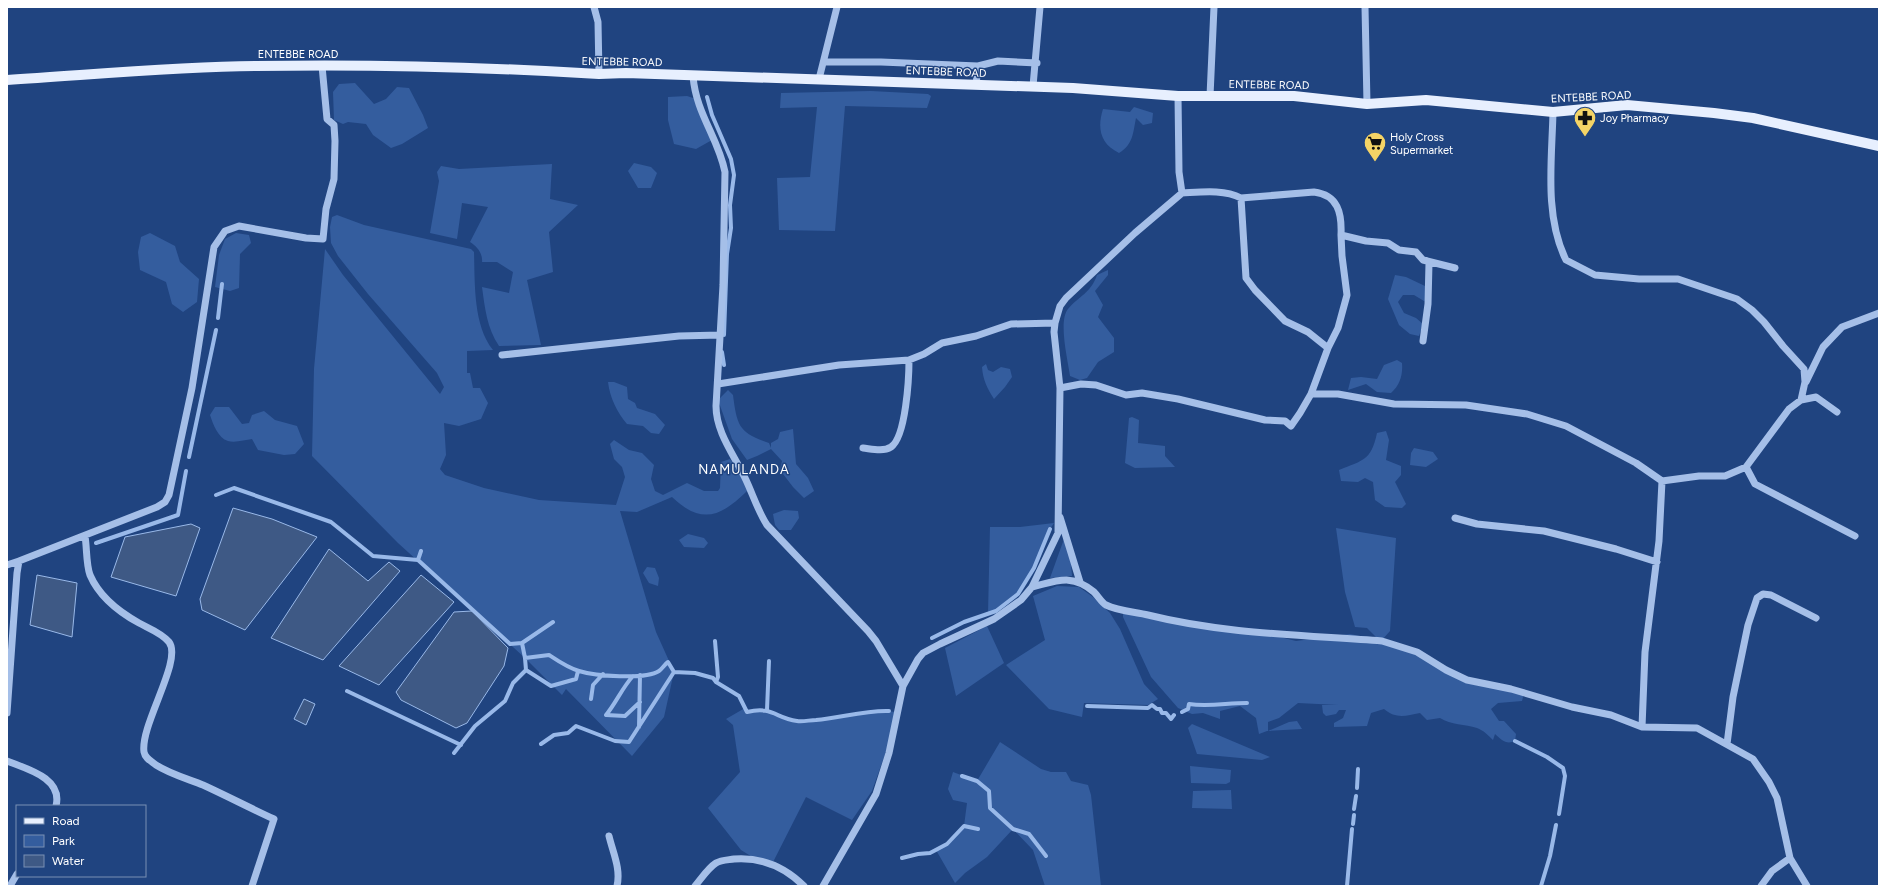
<svg xmlns="http://www.w3.org/2000/svg" width="1886" height="893" font-family="Figtree,sans-serif">
<style>
.green{fill:#345d9e}
.water{fill:#3e5985;stroke:#99b9e9}
.lines{fill:none;stroke-linecap:round;stroke-linejoin:round}
.stream{stroke:#99b9e9;stroke-width:4}
.minor{stroke:#a5bfe8;stroke-width:7}
.major{stroke:#e7effe;stroke-width:10}
.labels{text-anchor:middle;dominant-baseline:central;stroke-width:3;stroke-linejoin:round;paint-order:stroke}
.street-label{font-size:11px;fill:#fff;stroke:#204480}
.poi-label{font-size:11px;fill:#fff;stroke:#204480;text-anchor:start}
.quarter-label{font-size:13px;letter-spacing:1px;fill:#fff;stroke:#204480}
</style>
<rect width="100%" height="100%" fill="#204480"/>
<!-- green -->
<path class="green" d="M 355,83 L 374,104 L 386,99 L 397,87 L 409,88 L 423,115 L 428,128 L 402,144 L 391,148 L 373,135 L 366,124 L 348,122 L 343,124 L 334,120 L 333,92 L 339,84 Z
M 871,91 L 928,94 L 931,96 L 927,108 L 845,106 L 835,231 L 779,230 L 777,178 L 810,177 L 817,107 L 780,108 L 781,93 Z
M 687,96 L 699,100 L 712,140 L 696,149 L 674,144 L 668,120 L 668,97 Z
M 1134,107 L 1153,113 L 1152,123 L 1143,125 L 1136,118 C 1133,133 1133,145 1119,153 C 1100,144 1097,128 1103,109 L 1130,112 Z
M 634,163 L 651,167 L 657,173 L 651,188 L 638,188 L 628,171 Z
M 552,164 L 550,199 L 578,205 L 549,232 L 553,272 L 527,280 L 541,345 L 499,346 C 487,328 485,309 482,287 L 509,293 L 513,272 L 497,262 L 482,262 C 483,254 477,246 470,242 L 488,207 L 462,203 L 457,239 L 430,233 L 439,181 L 437,172 L 441,166 L 459,169 Z
M 337,215 L 364,225 L 471,249 L 474,252 C 475,283 473,325 493,350 L 467,351 L 467,373 L 465,373 L 470,373 L 473,388 L 480,388 L 488,403 L 481,419 L 459,426 L 444,423 L 446,455 L 440,469 L 445,475 L 484,488 L 539,500 L 616,505 L 625,477 L 622,467 L 614,459 L 610,444 L 614,440 L 629,450 L 642,453 L 654,465 L 651,479 L 655,491 L 663,495 L 687,483 L 704,491 L 718,491 L 720,488 L 721,462 L 730,459 L 742,476 L 748,490 C 722,516 702,526 672,497 L 637,512 L 620,511 L 656,632 L 674,672 L 664,717 L 632,756 L 566,689 L 562,695 L 525,658 L 398,543 L 312,456 L 314,369 L 325,249 L 343,275 L 440,394 L 444,387 L 437,373 L 368,294 L 338,256 L 331,243 L 330,227 L 332,217 Z
M 150,233 L 175,246 L 180,262 L 199,279 L 197,302 L 183,312 L 172,304 L 166,282 L 140,270 L 138,252 L 141,237 Z
M 236,233 L 249,235 L 251,243 L 240,254 L 239,288 L 230,291 L 215,287 L 219,255 L 225,239 Z
M 1108,270 L 1108,275 L 1095,291 L 1103,305 L 1098,317 L 1114,338 L 1114,352 L 1098,362 L 1087,378 L 1080,380 L 1070,376 C 1068,361 1058,321 1068,309 C 1079,296 1091,293 1097,275 Z
M 1395,275 L 1406,277 L 1425,286 L 1429,298 L 1424,301 L 1414,295 L 1403,295 L 1398,302 L 1404,313 L 1416,318 L 1423,324 L 1419,336 L 1410,334 L 1399,325 L 1388,299 Z
M 1397,360 L 1402,363 C 1403,375 1400,385 1391,393 L 1377,392 L 1366,384 L 1348,390 L 1351,378 L 1361,377 L 1377,379 L 1384,365 Z
M 986,364 L 988,370 L 993,372 L 1001,367 L 1010,369 L 1012,377 L 1005,387 L 994,399 C 987,388 983,380 982,367 Z
M 608,382 L 614,382 L 627,387 L 628,399 L 635,403 L 637,408 L 655,414 L 665,425 L 659,434 L 651,433 L 643,426 L 627,424 C 617,412 610,398 608,382 Z
M 728,390 L 733,395 C 737,426 739,433 769,443 L 771,448 L 771,443 L 778,439 L 780,432 L 793,429 L 796,464 L 808,478 L 814,491 L 804,498 L 793,487 L 780,470 L 782,461 L 771,449 L 757,456 L 747,460 L 732,439 L 718,400 Z
M 215,407 L 229,407 L 242,424 L 249,423 L 252,415 L 264,411 L 275,420 L 297,426 L 304,444 L 295,454 L 284,455 L 258,450 L 252,439 C 245,440 235,443 228,441 C 218,438 213,424 210,415 Z
M 1132,417 L 1139,420 L 1138,443 L 1165,446 L 1165,456 L 1175,467 L 1135,468 L 1125,463 L 1129,418 Z
M 1386,431 L 1389,440 L 1386,460 L 1401,466 L 1401,475 L 1395,482 L 1406,504 L 1402,508 L 1385,507 L 1375,500 L 1373,482 L 1365,478 L 1358,482 L 1341,481 L 1339,470 C 1363,460 1371,461 1377,433 Z
M 1414,448 L 1433,452 L 1438,459 L 1426,467 L 1410,465 L 1411,453 Z
M 784,510 L 798,511 L 799,518 L 791,530 L 779,530 L 775,525 L 773,514 Z
M 1054,523 C 1031,556 1034,598 988,614 L 990,527 L 1020,527 Z
M 1336,528 L 1396,538 L 1390,631 L 1382,640 L 1392,643 L 1450,672 L 1524,693 L 1522,701 L 1498,703 L 1491,709 L 1499,721 L 1504,721 L 1516,734 L 1515,741 C 1506,745 1502,740 1495,734 L 1493,740 C 1489,736 1483,730 1477,728 C 1465,724 1451,725 1440,718 L 1427,720 L 1420,713 C 1405,716 1396,719 1384,709 L 1371,713 L 1367,726 L 1334,727 L 1334,723 L 1343,718 L 1346,710 L 1339,710 L 1336,714 L 1326,716 L 1323,713 L 1322,705 L 1338,705 L 1298,703 L 1279,718 L 1268,722 L 1268,731 L 1289,722 L 1297,721 L 1302,729 L 1267,731 L 1259,734 L 1256,718 L 1240,706 L 1220,711 L 1220,719 L 1203,713 L 1192,714 L 1178,708 L 1151,677 L 1123,617 L 1123,613 L 1260,632 L 1296,641 L 1350,634 L 1379,640 L 1367,628 L 1355,627 L 1345,592 Z
M 688,534 L 704,538 L 708,543 L 704,548 L 684,547 L 679,540 Z
M 1064,539 L 1069,542 L 1072,576 L 1050,578 Z
M 647,567 L 655,568 L 659,578 L 658,586 L 649,583 L 643,573 Z
M 1057,586 L 1079,587 L 1093,597 L 1110,613 L 1120,629 L 1144,684 L 1158,699 L 1148,705 L 1084,703 L 1082,717 L 1049,709 L 1006,665 L 1045,640 L 1033,596 Z
M 987,626 L 1004,663 L 956,696 L 945,648 Z
M 745,708 L 747,712 L 758,710 L 767,710 L 797,721 L 837,718 L 877,710 L 896,712 L 889,743 L 872,791 L 852,820 L 806,797 L 770,868 L 741,850 L 708,808 L 740,772 L 733,725 L 726,719 Z
M 1192,724 L 1270,757 L 1262,760 L 1197,754 L 1188,728 Z
M 1000,742 L 1041,769 L 1051,772 L 1066,772 L 1071,781 L 1088,785 L 1091,795 L 1101,886 L 1045,886 L 1033,850 L 1013,829 L 987,857 L 965,873 L 955,883 L 936,850 L 947,844 L 964,826 L 967,803 L 953,800 L 948,789 L 953,772 L 977,781 Z
M 1190,766 L 1231,770 L 1230,782 L 1226,784 L 1191,783 Z
M 1231,790 L 1232,809 L 1192,808 L 1193,791 Z"/>
<!-- water -->
<path class="water" d="M 233,508 L 272,519 L 317,537 L 245,630 L 202,610 L 200,599 Z
M 191,524 L 200,528 L 176,596 L 111,577 L 125,537 Z
M 329,549 L 368,581 L 389,562 L 400,571 L 323,660 L 271,638 Z
M 37,575 L 77,583 L 72,637 L 30,625 Z
M 421,575 L 454,602 L 379,685 L 339,666 Z
M 472,611 L 508,648 L 504,666 L 467,723 L 456,728 L 401,700 L 396,692 L 454,612 Z
M 304,699 L 315,704 L 306,725 L 294,719 Z"/>
<g class="lines">
<!-- stream -->
<path class="stream" d="M 707,97 L 712,115 L 731,159 L 734,175 L 730,205 L 731,228 L 727,254 L 724,335
M 218,318 L 222,284
M 722,352 L 724,365
M 189,457 L 216,330
M 216,495 L 234,488 L 331,522 L 373,556 L 418,560
M 96,543 L 178,515 L 186,471
M 421,551 L 418,560 L 510,644 L 522,643 L 525,658
M 932,638 L 964,622 L 996,611 L 1018,594 L 1034,568 L 1050,529
M 715,641 L 718,677 L 716,682
M 522,643 L 553,622
M 526,670 L 551,686 L 576,679 L 578,671
M 347,691 L 461,745
M 591,699 L 593,685 L 603,674
M 1087,706 L 1148,708 L 1152,705 L 1157,709 L 1160,709 L 1162,713 L 1166,713 L 1171,719 L 1174,715
M 767,710 L 769,661
M 1182,712 L 1188,709 L 1189,704 C 1208,707 1227,703 1247,703
M 606,715 C 616,703 622,688 633,676
M 606,715 L 625,716 L 640,702
M 639,727 L 640,675
M 1515,741 L 1547,757 L 1563,768 L 1565,776 L 1559,814
M 541,744 L 554,735 L 568,733 L 576,726 L 615,741 L 629,742 L 674,672
M 454,753 L 475,726 L 505,701 L 513,683 L 526,670 L 525,658 L 549,655 C 558,661 568,668 579,671 C 595,676 645,680 659,671 C 662,669 665,664 668,662 L 674,672 L 695,673 L 713,678 L 716,682 L 739,696 L 747,712 C 773,706 775,718 797,721 C 803,722 810,720 816,720 C 840,718 865,710 889,711
M 962,776 L 977,781 L 989,791 L 990,808 L 1013,829 L 1029,834 L 1046,856
M 1357,788 L 1358,769
M 1354,809 L 1356,796
M 1353,824 L 1354,815
M 902,858 L 918,854 L 930,853 L 947,844 L 964,826 L 978,829
M 1347,886 L 1352,829
M 1541,886 L 1550,856 L 1556,825"/>
<!-- minor -->
<path class="minor" d="M 594,7 L 598,22 L 599,74
M 1365,7 L 1367,104
M 824,62 L 881,62 L 978,66 L 998,61 L 1037,63
M 693,76 C 696,114 718,137 725,172 L 723,285 L 716,406 C 716,433 735,456 746,480 C 753,495 758,511 767,525 L 868,631 L 876,641 L 903,686
M 819,79 L 837,7
M 976,85 L 978,66
M 1033,86 L 1040,7
M 1210,96 L 1214,7
M 1553,112 C 1552,159 1544,216 1566,260 L 1595,275 L 1639,279 L 1678,279 L 1737,299 L 1752,310 L 1764,322 L 1783,346 L 1804,369 L 1805,382 L 1801,400
M 1182,193 C 1201,192 1224,189 1241,198 L 1314,192 C 1338,195 1342,213 1341,235 L 1366,241 L 1388,243 L 1399,250 L 1416,252 L 1423,260 L 1455,268
M 1241,198 L 1246,278 L 1255,290 L 1285,321 L 1308,332 L 1328,348 L 1311,394
M 1423,341 L 1428,304 L 1429,263 L 1427,261
M 1328,348 L 1338,328 L 1347,295 L 1342,256 L 1341,235
M 502,355 L 679,336 L 720,335
M 1806,382 L 1823,347 L 1842,327 L 1879,313
M 718,384 L 839,365 L 909,360 L 924,354 L 942,343 L 976,336 L 1011,324 L 1055,323
M 1060,388 L 1081,384 L 1096,385 L 1126,395 L 1142,393 L 1178,399 L 1265,420 L 1285,421 L 1291,426 L 1300,413 L 1311,394 L 1338,394 L 1394,404 L 1466,405 L 1527,414 L 1566,426 L 1636,463 L 1662,481 L 1699,476 L 1725,476 L 1746,467 L 1789,409 L 1801,400 L 1816,397 L 1837,412
M 863,448 C 872,449 883,452 891,447 C 906,437 909,377 909,360
M 1746,467 L 1755,484 L 1855,536
M 1662,481 L 1659,541 L 1645,652 L 1642,727 L 1697,728 L 1753,759 L 1769,782 L 1777,798 L 1790,858 L 1807,886
M 1060,517 L 1080,582
M 1455,518 L 1477,524 L 1544,531 L 1616,549 L 1657,562
M 85,536 C 87,548 86,564 90,575 C 99,596 119,612 139,623 C 148,628 162,633 169,642 C 183,660 140,725 144,752 C 145,758 151,761 156,765 C 170,774 188,779 203,785 C 227,796 250,808 274,819 L 252,886
M 7,565 L 19,561
M 1032,587 C 1057,581 1072,573 1094,592 C 1098,596 1102,603 1106,605 C 1118,611 1135,612 1148,615 C 1224,634 1303,635 1382,641 L 1417,652 L 1446,670 L 1467,680 L 1511,689 L 1572,707 L 1611,715 L 1642,727
M 7,713 L 17,573 L 19,561 L 157,507 L 165,502 L 169,495 L 192,388 L 214,247 L 225,231 L 239,226 L 306,238 L 323,239 L 326,209 L 334,179 L 335,141 L 334,125 L 327,119 L 322,66
M 1727,744 L 1733,697 L 1748,625 L 1757,598 L 1763,594 L 1771,595 L 1816,618
M 7,761 C 27,769 63,778 56,806
M 609,836 C 613,853 621,869 617,886
M 10,886 L 17,874
M 695,886 C 701,879 708,868 716,863 C 721,860 728,860 734,859 C 761,857 785,867 804,886
M 823,886 L 876,794 L 889,753 L 903,686 L 918,659 L 923,653 L 940,644 L 994,619 L 1021,600 L 1032,587 L 1058,533 L 1060,388 L 1054,332 L 1055,323 L 1060,306 L 1066,298 L 1135,233 L 1182,193 L 1179,172 L 1178,96
M 1761,886 L 1772,871 L 1790,858"/>
<!-- major -->
<path class="major" d="M 7,80 C 89,75 172,67 255,66 C 370,64 484,67 599,74 L 626,73 L 1073,88 L 1178,96 L 1294,96 L 1367,104 L 1426,100 L 1553,112 L 1627,105 L 1714,113 L 1753,118 L 1879,146"/>
</g>
<!-- icons -->
<defs>
<g id="pharmacy-pin" transform="scale(1.15)"><path d="M0 17L-7.5 6A9.5 9.5 0 1 1 7.5 6Z" fill="#f5d466" stroke="#204480"/><path d="M-2-6h4v4h4v4h-4v4h-4v-4h-4v-4h4Z" fill="#111"/></g>
<g id="supermarket-pin" transform="scale(1.15)"><path d="M0 17L-7.5 6A9.5 9.5 0 1 1 7.5 6Z" fill="#f5d466" stroke="#204480"/><path d="M-6-5.5h2.5l.6 2H6L4.5 2H-2.5L-4.4-4H-6ZM-1.5 3.2a1.3 1.3 0 1 0 .1 0ZM3 3.2a1.3 1.3 0 1 0 .1 0Z" fill="#111"/></g>
</defs>
<g fill-rule="evenodd">
<use href="#pharmacy-pin" x="1585" y="118"/>
<use href="#supermarket-pin" x="1375" y="143"/>
</g>
<g class="labels">
<!-- street labels -->
<g class="street-label">
<text x="298" y="54">ENTEBBE ROAD</text>
<text transform="translate(622 62) rotate(1)">ENTEBBE ROAD</text>
<text transform="translate(946 72) rotate(2)">ENTEBBE ROAD</text>
<text transform="translate(1269 85) rotate(1)">ENTEBBE ROAD</text>
<text transform="translate(1591 97) rotate(-3)">ENTEBBE ROAD</text>
</g>
<!-- poi labels -->
<g class="poi-label">
<text x="1600" y="118">Joy Pharmacy</text>
<text x="1390" y="137">Holy Cross<tspan x="1390" dy="13">Supermarket</tspan></text>
</g>
<!-- quarter labels -->
<g class="quarter-label">
<text x="744" y="469">NAMULANDA</text>
</g>
</g>
<!-- border -->
<rect width="1886" height="893" fill="none" stroke="#ffffff" stroke-width="16"/>
<!-- legend -->
<rect x="16" y="805" width="130" height="72" fill="#204480" stroke="#798fb3"/>
<rect x="24" y="818" width="20" height="6" fill="#e7effe" stroke="#798fb3"/>
<text x="52" y="825" font-size="12" fill="#ffffff">Road</text>
<rect x="24" y="835" width="20" height="12" fill="#345d9e" stroke="#798fb3"/>
<text x="52" y="845" font-size="12" fill="#ffffff">Park</text>
<rect x="24" y="855" width="20" height="12" fill="#3e5985" stroke="#798fb3"/>
<text x="52" y="865" font-size="12" fill="#ffffff">Water</text>
</svg>
